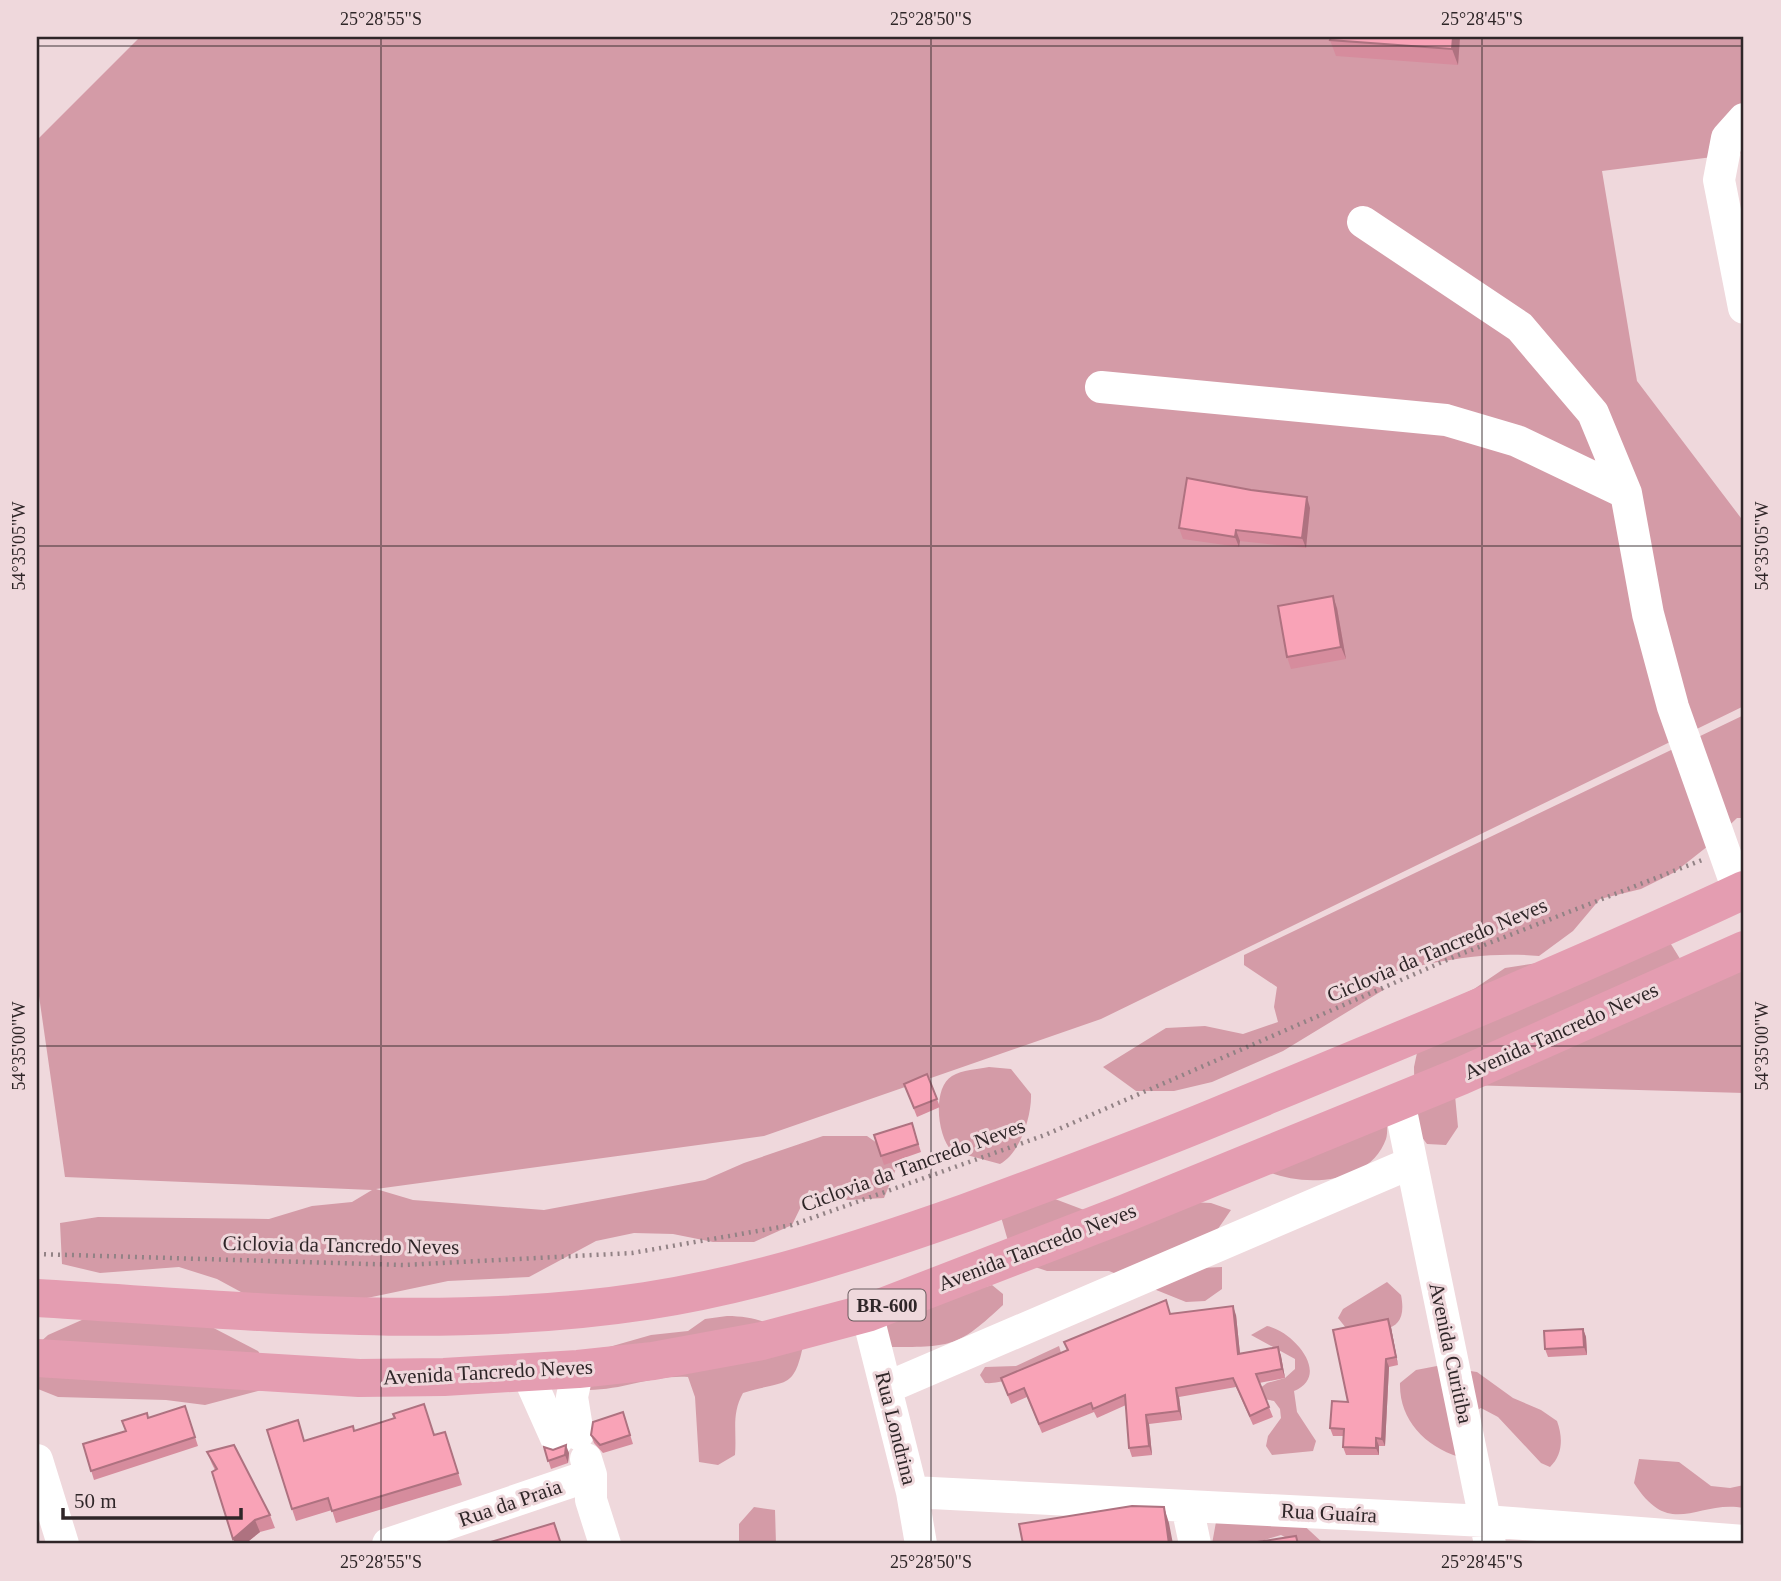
<svg xmlns="http://www.w3.org/2000/svg" width="1781" height="1581" font-family="Georgia,serif">
<style>
.green{fill:#d49ba7}
.lines{fill:none;stroke-linecap:round;stroke-linejoin:round}
.path{stroke:#928285;stroke-width:4.5;stroke-dasharray:2 5;stroke-linecap:butt}
.minor{stroke:#fff;stroke-width:32}
.major{stroke:#e49db1;stroke-width:38}
.wall{fill:#d68c9d}
.shaded-wall{fill:#ae7280}
.building{fill:#f9a3b7;stroke:#ae7280;stroke-width:2}
.ticks{fill:none;stroke:#2f2628;stroke-width:2;stroke-opacity:0.45}
.labels{text-anchor:middle;dominant-baseline:central;stroke-width:6;stroke-linejoin:round;paint-order:stroke}
.shield{fill:#efd8dc;stroke:#695b5e;stroke-width:2}
.shield-label{font-size:19px;font-weight:bold;fill:#2f2628}
.street-label{font-size:21px;fill:#2f2628;stroke:#efd8dc}
.neatline{fill:none;stroke:#2f2628;stroke-width:2.5}
.ticks-label{font-size:18px;text-anchor:middle;fill:#2f2628}
</style>
<rect width="100%" height="100%" fill="#efd8dc"/>
<!-- green -->
<path class="green" d="M 140,37 L 1744,37 L 1744,153 L 1602,171 L 1637,381 L 1744,522 L 1744,706 L 1101,1019 L 764,1136 L 376,1189 L 413,1200 L 544,1210 L 705,1180 L 744,1163 L 823,1136 L 867,1136 L 900,1159 L 884,1198 L 848,1200 L 809,1190 L 792,1225 L 754,1242 L 713,1242 L 673,1234 L 634,1233 L 596,1241 L 529,1277 L 448,1281 L 367,1298 L 252,1298 L 217,1279 L 179,1267 L 100,1273 L 62,1264 L 60,1223 L 98,1217 L 269,1219 L 312,1206 L 352,1202 L 372,1190 L 65,1177 L 37,982 L 37,140 Z
M 1744,715 L 1744,818 L 1737,818 L 1708,846 L 1675,872 L 1641,889 L 1600,899 L 1573,931 L 1539,956 C 1472,950 1419,966 1355,981 L 1385,989 L 1283,1051 L 1212,1082 L 1174,1091 L 1136,1091 L 1103,1067 L 1166,1028 L 1205,1026 L 1243,1034 L 1278,1022 L 1274,1007 L 1277,987 L 1244,965 L 1244,955 Z
M 1661,928 L 1682,962 L 1454,1085 L 1458,1127 L 1446,1145 L 1427,1144 L 1415,1128 L 1414,1067 L 1418,1048 L 1438,1006 L 1474,989 L 1505,968 L 1544,962 Z
M 1744,960 L 1744,1093 L 1467,1085 Z
M 989,1067 L 1011,1069 L 1031,1094 C 1032,1115 1020,1154 1000,1164 L 952,1151 C 937,1136 932,1088 952,1076 C 962,1070 978,1069 989,1067 Z
M 1387,1117 C 1387,1123 1388,1132 1386,1139 C 1369,1187 1297,1188 1260,1168 Z
M 1055,1199 L 1092,1213 L 1190,1202 L 1211,1203 L 1231,1210 L 1211,1239 L 1201,1268 L 1222,1267 L 1222,1289 L 1205,1301 L 1186,1302 L 1109,1271 L 1047,1271 L 1026,1264 L 1010,1248 L 999,1210 Z
M 1387,1282 L 1401,1295 C 1409,1335 1380,1330 1350,1333 L 1338,1318 L 1343,1309 Z
M 992,1285 L 1003,1294 L 1003,1305 C 959,1346 953,1347 892,1347 L 877,1320 Z
M 727,1316 C 758,1316 778,1326 804,1341 C 794,1392 787,1379 743,1393 C 731,1415 737,1430 735,1455 L 718,1465 L 699,1462 L 695,1397 L 688,1377 C 653,1375 623,1390 589,1390 L 571,1352 L 609,1347 L 651,1335 L 688,1331 L 705,1319 Z
M 84,1319 L 204,1323 L 258,1351 L 274,1374 L 262,1390 L 205,1405 L 166,1400 L 58,1397 L 38,1389 L 37,1345 L 48,1335 Z
M 1267,1326 C 1293,1331 1332,1375 1294,1391 L 1297,1412 L 1316,1441 L 1313,1451 L 1272,1455 L 1266,1446 L 1268,1436 L 1281,1418 L 1280,1409 L 1274,1401 L 1264,1399 L 1256,1391 L 1267,1383 L 1285,1378 L 1295,1369 L 1295,1359 L 1251,1335 Z
M 1059,1346 L 1063,1359 C 1040,1367 1009,1385 985,1383 L 980,1375 L 985,1367 L 1016,1366 Z
M 1437,1366 L 1477,1372 L 1513,1398 L 1541,1410 L 1557,1421 C 1563,1437 1563,1455 1550,1467 L 1541,1463 L 1498,1417 L 1481,1408 L 1470,1414 L 1459,1457 C 1424,1446 1399,1419 1400,1383 L 1416,1370 Z
M 1639,1459 L 1679,1462 L 1711,1486 L 1730,1488 L 1744,1485 L 1744,1508 C 1697,1499 1671,1541 1634,1483 Z
M 754,1507 L 775,1510 L 776,1544 L 739,1544 L 739,1524 Z
M 1297,1519 L 1324,1544 L 1299,1544 L 1281,1535 L 1251,1544 L 1212,1544 L 1216,1522 Z"/>
<g class="lines">
<!-- path -->
<path class="path" d="M 37,1254 L 403,1265 L 632,1253 L 792,1225 L 1045,1135 L 1456,956 L 1702,860"/>
<!-- minor -->
<path class="minor" d="M 1744,119 L 1727,138 L 1719,180 L 1744,308
M 1363,222 L 1520,327 L 1593,413 L 1626,493 L 1648,614 L 1673,707 L 1739,893
M 1101,387 L 1446,420 L 1517,441 L 1626,493
M 1399,1101 L 1490,1544
M 867,1313 L 912,1492 L 921,1544
M 578,1369 L 572,1397 L 578,1434
M 528,1375 L 557,1440
M 886,1388 L 1411,1163
M 586,1459 L 591,1475 L 591,1500 L 605,1544
M 37,1460 L 63,1544
M 912,1492 L 1485,1521 L 1744,1541
M 1187,1506 L 1195,1544
M 388,1544 L 591,1475"/>
<!-- major -->
<path class="major" d="M 37,1298 C 239,1310 444,1332 646,1301 C 756,1284 860,1250 965,1213 C 1052,1181 1139,1149 1225,1113 C 1399,1041 1573,970 1744,890
M 37,1358 L 359,1378 L 444,1377 L 578,1369 L 653,1361 L 762,1341 L 867,1313 L 1126,1213 L 1461,1076 L 1744,950"/>
</g>
<!-- wall -->
<path class="wall" d="M 1331,37 L 1460,37 L 1458,65 L 1336,56 L 1330,40 Z
M 1251,490 L 1310,508 L 1306,548 L 1240,541 L 1239,547 L 1183,539 L 1179,528 Z
M 1337,608 L 1346,659 L 1291,669 L 1287,657 Z
M 904,1084 L 937,1099 L 940,1107 L 917,1117 Z
M 912,1123 L 921,1152 L 884,1165 L 874,1135 Z
M 1170,1314 L 1236,1315 L 1240,1354 L 1278,1347 L 1281,1356 L 1285,1378 L 1259,1383 L 1273,1417 L 1253,1425 L 1236,1387 L 1179,1397 L 1182,1420 L 1149,1424 L 1152,1455 L 1132,1457 L 1129,1448 L 1126,1405 L 1097,1418 L 1094,1412 L 1042,1433 L 1027,1397 L 1011,1404 L 1001,1378 Z
M 1388,1319 L 1391,1327 L 1398,1365 L 1389,1367 L 1385,1446 L 1379,1446 L 1379,1455 L 1346,1455 L 1343,1447 L 1344,1436 L 1333,1436 L 1330,1428 L 1348,1402 Z
M 1583,1329 L 1586,1337 L 1587,1355 L 1548,1357 L 1545,1349 Z
M 185,1406 L 198,1446 L 94,1480 L 83,1444 L 126,1431 L 148,1418 Z
M 623,1412 L 633,1444 L 603,1453 L 594,1443 L 591,1435 Z
M 354,1431 L 434,1435 L 449,1444 L 462,1485 L 336,1523 L 332,1510 L 296,1521 L 292,1509 L 305,1441 Z
M 544,1447 L 569,1453 L 568,1463 L 551,1469 Z
M 207,1452 L 270,1515 L 275,1528 L 260,1532 L 245,1544 L 235,1544 L 212,1472 L 215,1470 L 212,1464 Z"/>
<!-- shaded-wall -->
<path class="shaded-wall" d="M 1453,37 L 1460,37 L 1458,65 L 1452,49 Z
M 1307,497 L 1310,508 L 1306,548 L 1302,538 Z
M 1236,530 L 1240,541 L 1239,547 L 1235,537 Z
M 1333,596 L 1337,608 L 1346,659 L 1341,647 Z
M 1233,1306 L 1236,1315 L 1241,1363 L 1238,1354 Z
M 1388,1319 L 1391,1327 L 1398,1365 L 1396,1357 Z
M 1583,1329 L 1586,1337 L 1587,1355 L 1584,1347 Z
M 1278,1347 L 1281,1356 L 1285,1378 L 1282,1369 Z
M 1386,1359 L 1389,1367 L 1385,1446 L 1382,1439 Z
M 1176,1388 L 1179,1397 L 1182,1420 L 1179,1411 Z
M 1146,1415 L 1149,1424 L 1152,1455 L 1149,1446 Z
M 1376,1438 L 1379,1446 L 1379,1455 L 1376,1448 Z
M 566,1445 L 569,1453 L 568,1463 L 565,1455 Z
M 1164,1507 L 1169,1523 L 1173,1544 L 1169,1544 Z
M 255,1520 L 260,1532 L 245,1544 L 235,1544 L 233,1539 Z"/>
<!-- building -->
<path class="building" d="M 1331,37 L 1453,37 L 1452,49 L 1330,40 Z
M 1187,478 L 1251,490 L 1307,497 L 1302,538 L 1236,530 L 1235,537 L 1179,528 Z
M 1333,596 L 1341,647 L 1287,657 L 1278,606 Z
M 927,1074 L 937,1099 L 914,1108 L 904,1084 Z
M 912,1123 L 918,1144 L 881,1156 L 874,1135 Z
M 1166,1300 L 1170,1314 L 1233,1306 L 1238,1354 L 1278,1347 L 1282,1369 L 1256,1374 L 1269,1407 L 1250,1416 L 1233,1378 L 1176,1388 L 1179,1411 L 1146,1415 L 1149,1446 L 1129,1448 L 1125,1395 L 1093,1409 L 1091,1403 L 1039,1424 L 1024,1388 L 1008,1395 L 1001,1378 L 1068,1350 L 1064,1342 Z
M 1388,1319 L 1396,1357 L 1386,1359 L 1382,1439 L 1376,1438 L 1376,1448 L 1343,1447 L 1344,1429 L 1330,1428 L 1332,1401 L 1348,1402 L 1333,1330 Z
M 1583,1329 L 1584,1347 L 1545,1349 L 1544,1331 Z
M 424,1404 L 434,1435 L 445,1432 L 458,1473 L 332,1511 L 328,1498 L 292,1509 L 267,1430 L 298,1420 L 304,1441 L 353,1426 L 354,1431 L 395,1418 L 393,1414 Z
M 185,1406 L 195,1437 L 91,1471 L 83,1444 L 126,1431 L 122,1421 L 147,1413 L 148,1418 Z
M 623,1412 L 630,1435 L 600,1445 L 591,1435 L 593,1422 Z
M 234,1445 L 270,1515 L 255,1520 L 233,1539 L 212,1472 L 217,1469 L 207,1452 Z
M 566,1445 L 565,1455 L 548,1461 L 544,1447 L 553,1450 Z
M 1132,1506 L 1164,1507 L 1169,1544 L 1023,1544 L 1019,1524 Z
M 554,1523 L 561,1544 L 484,1544 Z
M 1296,1536 L 1298,1544 L 1244,1544 Z"/>
<!-- ticks -->
<path class="ticks" d="M 381,37 L 381,1544M 931,37 L 931,1544M 1482,37 L 1482,1544M 37,46 L 1744,46M 37,546 L 1744,546M 37,1046 L 1744,1046"/>
<g class="labels">
<!-- shield labels -->
<rect class="shield" x="848.5" y="1289.5" width="77" height="31" rx="5"/>
<g class="shield-label">
<text x="887" y="1305">BR-600</text>
</g>
<!-- street labels -->
<g class="street-label">
<text transform="translate(1437 950) rotate(-23)">Ciclovia da Tancredo Neves</text>
<text transform="translate(1561 1031) rotate(-24)">Avenida Tancredo Neves</text>
<text transform="translate(913 1165) rotate(-20)">Ciclovia da Tancredo Neves</text>
<text transform="translate(341 1245) rotate(1)">Ciclovia da Tancredo Neves</text>
<text transform="translate(1037 1247) rotate(-21)">Avenida Tancredo Neves</text>
<text transform="translate(1451 1353) rotate(78)">Avenida Curitiba</text>
<text transform="translate(488 1372) rotate(-3)">Avenida Tancredo Neves</text>
<text transform="translate(896 1428) rotate(76)">Rua Londrina</text>
<text transform="translate(510 1503) rotate(-19)">Rua da Praia</text>
<text transform="translate(1329 1513) rotate(3)">Rua Guaíra</text>
</g>
</g>
<!-- border -->
<rect width="1781" height="1581" fill="none" stroke="#efd8dc" stroke-width="77"/>
<!-- scale -->
<path d="M63 1508v10h178v-10" fill="none" stroke="#2f2628" stroke-width="3.5"/>
<text x="74" y="1508" font-size="21" fill="#2f2628" stroke="#efd8dc" stroke-width="5" paint-order="stroke">50 m</text>
<rect x="38" y="38" width="1704" height="1504" class="neatline"/>
<g class="ticks-label">
<text x="381" y="25">25°28'55"S</text>
<text x="931" y="25">25°28'50"S</text>
<text x="1482" y="25">25°28'45"S</text>
<text transform="translate(19 546) rotate(-90)" y="6">54°35'05"W</text>
<text transform="translate(1762 546) rotate(-90)" y="6">54°35'05"W</text>
<text transform="translate(1762 1046) rotate(-90)" y="6">54°35'00"W</text>
<text transform="translate(19 1046) rotate(-90)" y="6">54°35'00"W</text>
<text x="381" y="1568">25°28'55"S</text>
<text x="931" y="1568">25°28'50"S</text>
<text x="1482" y="1568">25°28'45"S</text>
</g>
</svg>
